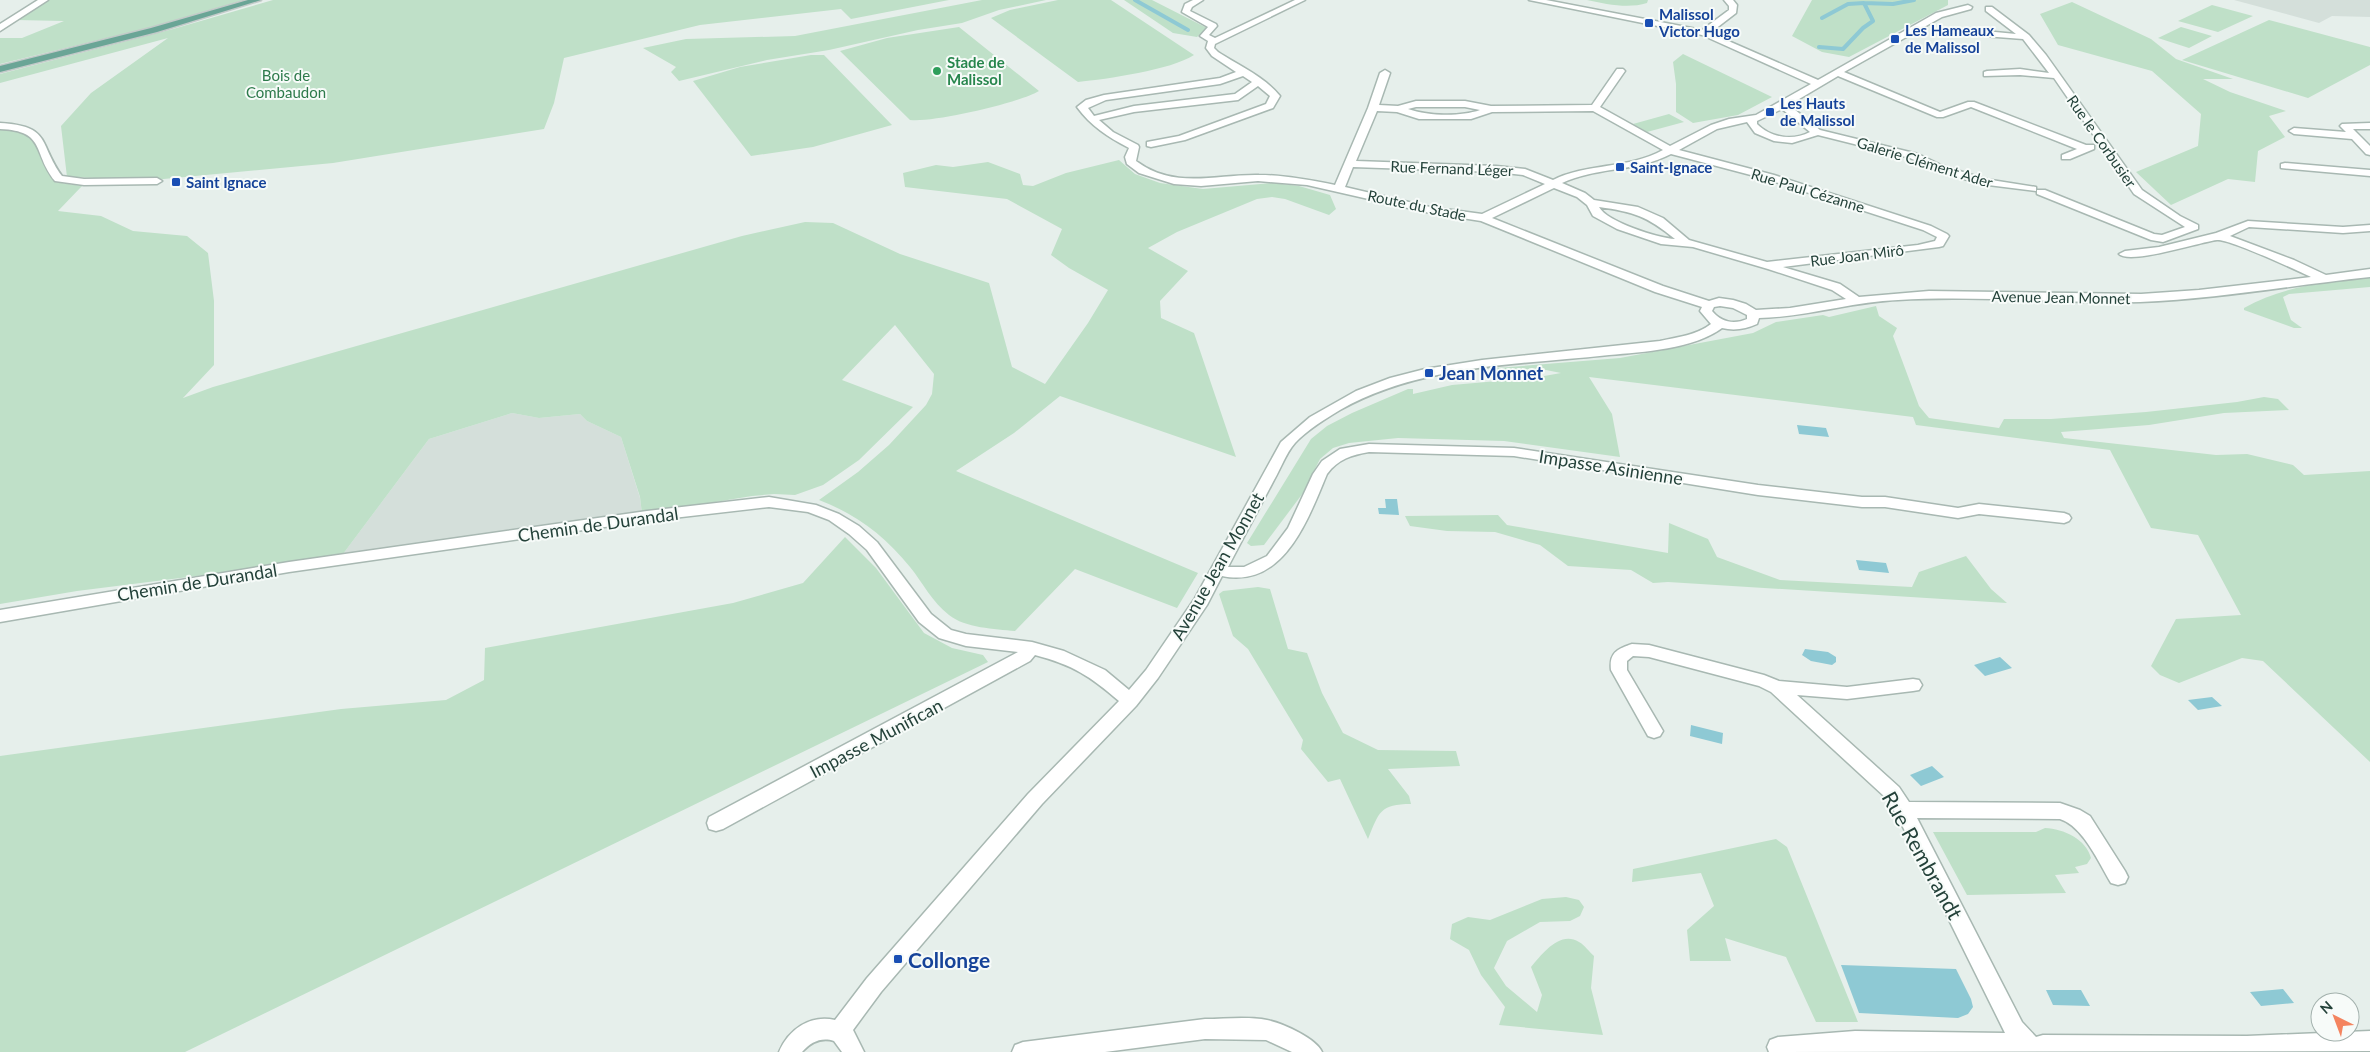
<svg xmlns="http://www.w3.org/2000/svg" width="2370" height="1052" font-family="Lato,sans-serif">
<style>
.built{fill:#d4dfda}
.green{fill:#bfe0c8}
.water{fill:#8ec9d4}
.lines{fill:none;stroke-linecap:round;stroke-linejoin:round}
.stream{stroke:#8ec9d4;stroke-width:4}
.minor-casing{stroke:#a8b8b2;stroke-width:3}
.primary-casing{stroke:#c2cac8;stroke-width:3}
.minor{fill:#fff;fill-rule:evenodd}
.primary{fill:#6aa596;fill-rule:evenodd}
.transit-dot{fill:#1a4fb4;stroke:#f7fbf9;stroke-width:2}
.leisure-dot{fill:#2e9e5b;stroke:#f7fbf9;stroke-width:2}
.labels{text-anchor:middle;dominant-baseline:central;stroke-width:4;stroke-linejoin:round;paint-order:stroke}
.far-transit-label{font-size:15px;font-weight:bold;fill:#164399;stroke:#f7fbf9;text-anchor:start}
.far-leisure-label{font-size:15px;font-weight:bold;fill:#27864d;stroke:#f7fbf9;text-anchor:start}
.far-park-label{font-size:15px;fill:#2d7a4b;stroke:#f7fbf9}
.far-street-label{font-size:15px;fill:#24423a;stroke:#f7fbf9}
.transit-label{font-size:18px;font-weight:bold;fill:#164399;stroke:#f7fbf9;text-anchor:start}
.street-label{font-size:18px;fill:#24423a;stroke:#f7fbf9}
.near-street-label{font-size:21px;fill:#24423a;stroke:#f7fbf9}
.near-transit-label{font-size:21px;font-weight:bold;fill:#164399;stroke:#f7fbf9;text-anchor:start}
</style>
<rect width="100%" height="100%" fill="#e6efeb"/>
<!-- built -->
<path class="built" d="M 2234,0 L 2370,0 L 2370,17 L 2332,16 L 2319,23 Z
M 512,413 L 539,418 L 580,414 L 587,421 L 621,437 L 640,498 L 642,514 L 340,558 L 429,439 Z"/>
<!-- green -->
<path class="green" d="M 49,0 L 244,0 L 148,28 L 0,64 L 0,38 L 22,38 L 64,21 L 16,20 Z
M 273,0 L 949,0 L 851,19 L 841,9 L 700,25 L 564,58 L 554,103 L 544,129 L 333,163 L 153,180 L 67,177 L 61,126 L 91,93 L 168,38 L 0,83 L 0,74 L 173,29 Z
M 982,0 L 1046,0 L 999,10 L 962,23 L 918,30 L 829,50 L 767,60 L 679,81 L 671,72 L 676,67 L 643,48 L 686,39 L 795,36 Z
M 1058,0 L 1111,0 L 1194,55 C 1171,70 1107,79 1078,82 L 991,18 L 1010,10 Z
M 1124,0 L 1152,0 L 1207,28 L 1197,37 L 1173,33 Z
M 1587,0 L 1648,0 L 1647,3 C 1628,9 1606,4 1587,0 Z
M 1812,0 L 1948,0 L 1948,5 L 1849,57 L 1822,52 L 1792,36 Z
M 2072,2 L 2151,39 L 2176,59 L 2233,79 L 2203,79 L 2230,92 L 2286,111 L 2269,116 L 2285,137 L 2258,151 L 2255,182 L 2228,179 L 2171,205 L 2136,172 L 2198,146 L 2201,114 L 2152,71 L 2058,45 L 2040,14 Z
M 2212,5 L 2253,16 L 2218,32 L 2178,21 Z
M 2269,20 L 2370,47 L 2370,65 L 2308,98 L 2182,60 Z
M 959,27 L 1039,91 C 1019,103 933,123 910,120 L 840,51 L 887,38 Z
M 2181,27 L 2212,36 L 2189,48 L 2158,38 Z
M 1683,54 L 1772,97 L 1738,115 L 1693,123 L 1676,112 L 1676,84 L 1673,62 Z
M 811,55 L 824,55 L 892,125 L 813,147 L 751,156 L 693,81 L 740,67 Z
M 1669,114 L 1684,122 L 1647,132 L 1633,124 Z
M 0,128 L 12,129 L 32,135 L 55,182 L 82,186 L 58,211 L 101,216 L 133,231 L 187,236 L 208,253 L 214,301 L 214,365 L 183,398 L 213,387 L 742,236 L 805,222 L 833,223 L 900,254 L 989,283 L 1012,367 L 1045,384 L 1088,323 L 1108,290 L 1069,268 L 1051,255 L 1062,229 L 1007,199 L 905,187 L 903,173 L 936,165 L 953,167 L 988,162 L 1020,174 L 1023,185 L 1033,186 L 1066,173 L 1119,160 L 1135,174 L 1160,183 L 1203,189 L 1273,183 L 1299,186 L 1330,195 L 1336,209 L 1329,215 L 1285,199 L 1272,197 L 1257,199 L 1177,232 L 1148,248 L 1188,271 L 1160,301 L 1161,318 L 1194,333 L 1236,457 L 1060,396 L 1014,433 L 956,471 L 1198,573 L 1177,608 L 1075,569 L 1015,631 C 995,629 965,628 949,615 C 932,602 923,583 910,567 C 885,536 856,514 819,500 L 858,472 L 889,445 L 926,405 L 932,394 L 934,374 L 895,325 L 842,380 L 913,407 L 859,460 L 823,485 L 795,495 L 774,494 L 752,496 L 642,514 L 640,497 L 621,437 L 587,421 L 580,414 L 539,418 L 512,413 L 429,439 L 340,558 L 77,591 L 0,604 Z
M 2370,277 L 2370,287 L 2289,294 L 2283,297 L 2291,320 L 2302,328 L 2294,328 L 2244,310 L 2244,308 C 2282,286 2327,282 2370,277 Z
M 1876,306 L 1879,316 L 1897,328 L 1893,336 L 1919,406 L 1929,418 L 1999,428 L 2004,419 L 2051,419 L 2146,412 L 2237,402 L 2264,397 L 2278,399 L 2289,410 L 2224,413 L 2149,425 L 2061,432 L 2064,438 L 2216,455 L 2247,454 L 2293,465 L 2304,475 L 2370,471 L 2370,762 L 2263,661 L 2242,658 L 2179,683 L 2160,675 L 2151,666 L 2176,619 L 2241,615 L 2198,535 L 2151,528 L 2110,450 L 1916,425 L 1913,417 L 1589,377 L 1612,414 L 1620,457 L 1504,441 L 1398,438 L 1349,443 L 1333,448 L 1320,459 L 1303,493 L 1264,545 L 1251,546 L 1247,543 L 1311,439 L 1327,426 L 1352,413 L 1408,389 L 1413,389 L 1413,394 L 1452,385 L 1533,378 L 1561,373 L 1541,369 L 1496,370 L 1497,368 L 1620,358 L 1753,333 L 1776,322 L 1823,315 L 1829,317 Z
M 1498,515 L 1507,525 L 1668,553 L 1669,523 L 1708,539 L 1717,557 L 1780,580 L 1912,587 L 1919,572 L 1966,556 L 1991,589 L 2007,603 L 1668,582 L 1653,583 L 1631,570 L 1568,566 L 1540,545 L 1495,532 L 1447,531 L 1410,526 L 1405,516 Z
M 845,537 L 876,568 L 924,633 L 952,648 L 983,655 L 988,662 L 185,1052 L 0,1052 L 0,756 L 341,709 L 446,700 L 484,680 L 485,648 L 733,603 L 803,583 Z
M 1258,587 L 1270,589 L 1288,649 L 1307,653 L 1322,693 L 1343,733 L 1378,750 L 1456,751 L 1460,766 L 1388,769 L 1409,796 L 1411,804 C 1380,804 1379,812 1368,839 L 1340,779 L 1328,782 L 1301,749 L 1303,740 L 1248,649 L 1233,636 L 1219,594 L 1223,591 Z
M 2045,828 C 2064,829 2086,839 2091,858 L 2087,864 L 2075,867 L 2079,873 L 2055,875 L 2066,893 L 1967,895 L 1933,832 L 2036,832 Z
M 1776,839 L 1787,847 L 1858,1022 L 1816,1022 L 1786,957 L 1725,938 L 1731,961 L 1690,961 L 1687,930 L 1714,906 L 1701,873 L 1632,882 L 1633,869 Z
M 1566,897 L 1579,900 L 1584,907 L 1580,916 L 1570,921 L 1540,922 L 1507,941 L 1494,968 L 1506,986 L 1537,1012 L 1542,995 L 1531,967 C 1542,954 1560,930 1579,942 C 1585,945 1589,952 1594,956 L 1591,988 L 1603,1035 L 1499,1025 L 1505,1007 L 1481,975 L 1469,950 L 1450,939 L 1452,924 L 1468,917 L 1490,920 L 1542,899 Z"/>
<!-- water -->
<path class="water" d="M 1797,425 L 1826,428 L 1829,437 L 1799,434 Z
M 1385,499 L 1397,499 L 1399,515 L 1379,514 L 1378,508 L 1386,508 Z
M 1856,560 L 1886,563 L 1889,573 L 1859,570 Z
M 1805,649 L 1828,652 L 1836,657 L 1836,662 L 1832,665 L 1811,661 L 1802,655 Z
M 2000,657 L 2012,668 L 1985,676 L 1974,665 Z
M 2212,697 L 2222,706 L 2198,710 L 2188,700 Z
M 1691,725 L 1723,733 L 1722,744 L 1690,736 Z
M 1932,766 L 1944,777 L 1921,786 L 1910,775 Z
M 1841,965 L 1956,969 L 1971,999 L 1973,1007 L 1968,1014 L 1958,1018 L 1859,1013 Z
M 2283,989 L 2294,1003 L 2261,1006 L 2250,992 Z
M 2046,990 L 2081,990 L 2090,1006 L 2053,1005 Z"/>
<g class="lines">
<!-- stream -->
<path class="stream" d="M 1135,0 L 1188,30
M 1822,18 L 1848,4 L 1864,3
M 1819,47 L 1843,49 L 1863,28 L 1873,21 L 1864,3 L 1893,4 L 1914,0"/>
<!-- minor casing -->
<g class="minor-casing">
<path id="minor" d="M 38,0 L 48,0 L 0,31 L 0,24 Z
M 1193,0 L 1203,0 L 1192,7 L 1190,11 L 1216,24 L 1217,26 L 1209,35 L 1215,38 L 1295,0 L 1305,0 L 1215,44 L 1214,48 L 1218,52 C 1238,65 1265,77 1280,96 L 1273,108 L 1185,140 L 1151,147 L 1147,146 L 1147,142 L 1179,136 L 1266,104 L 1270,96 L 1258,86 L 1238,100 L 1134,112 L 1099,120 L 1113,132 L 1138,145 L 1139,147 L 1136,161 C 1175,190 1215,174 1259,175 C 1284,175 1310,180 1335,185 L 1368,108 L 1380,73 L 1385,70 L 1390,73 L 1379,105 L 1398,106 L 1416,101 L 1465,101 L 1491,106 L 1592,105 L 1617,69 L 1623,69 L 1625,71 L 1600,107 L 1670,146 L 1711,125 L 1729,119 L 1756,115 L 1811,84 L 1702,35 L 1529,0 L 1546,0 L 1702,30 L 1729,10 L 1729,6 L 1724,0 L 1733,0 L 1737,5 L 1736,13 L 1710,33 L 1818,80 L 1936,13 L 1968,5 L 1972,7 L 1971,9 L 1942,17 L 1844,72 L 1940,112 L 1968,102 L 1974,102 L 2086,145 L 2094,145 L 2094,149 L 2070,159 L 2062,159 L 2062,155 L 2077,149 L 1971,107 L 1943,117 L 1937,117 L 1838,76 L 1789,105 L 1820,130 L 1918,154 L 1941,165 L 1985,179 L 2036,187 L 2036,191 L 1980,184 L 1933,169 L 1910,158 L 1818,135 L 1792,143 L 1774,141 L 1755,133 L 1747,122 L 1717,129 L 1679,150 L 1774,175 L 1931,226 L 1947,234 L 1949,236 L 1943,246 L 1939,247 L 1783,267 L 1840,284 L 1859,297 L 1929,291 L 2141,294 L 2199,290 L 2311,277 C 2296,270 2229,239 2217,240 C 2200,242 2130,265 2119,254 L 2125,251 L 2159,247 L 2216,233 L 2248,221 L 2343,227 L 2370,225 L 2370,231 L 2343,233 L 2249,227 L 2230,236 L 2294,260 L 2326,275 L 2370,269 L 2370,277 C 2294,285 2217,299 2140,302 C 2060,304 1979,295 1898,300 C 1851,302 1806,317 1759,318 L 1757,324 C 1746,329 1734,331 1722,328 C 1694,349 1643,352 1609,355 C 1518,365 1422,364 1340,410 C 1325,419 1307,430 1295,443 C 1286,453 1281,468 1274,480 C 1259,509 1243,538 1228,567 L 1244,567 L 1267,556 L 1288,528 L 1313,474 L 1322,461 L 1340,449 L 1369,444 L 1514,448 L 1758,485 L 1862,497 L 1885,497 L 1958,508 L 1979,504 L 2064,513 L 2069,515 L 2071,518 L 2069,521 L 2064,523 L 1979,514 L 1958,518 L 1885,507 L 1862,507 L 1758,495 L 1514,456 L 1369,452 C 1352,455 1338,459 1327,474 C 1308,519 1284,589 1222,576 L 1207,605 L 1158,678 L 1136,706 L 1042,804 L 881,992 L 853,1030 L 864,1052 L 842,1052 L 834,1041 C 821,1037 811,1042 802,1052 L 779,1052 C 788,1030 810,1014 835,1020 L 867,978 L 1028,794 L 1119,701 C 1090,676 1073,665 1035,655 L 1030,661 L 723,829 L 716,831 L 709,829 L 707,823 L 709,817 L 1018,652 L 966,646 L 939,638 L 919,622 L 867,550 L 849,534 L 829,520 L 808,512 L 769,507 L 647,521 L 289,572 L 0,622 L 0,610 L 289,562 L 647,511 L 769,497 L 816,505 L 839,514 L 859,526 L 877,542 L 931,614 L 951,630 L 966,634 L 1032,642 L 1064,651 L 1105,670 L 1129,690 L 1146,670 L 1195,598 L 1281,442 L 1310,417 L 1356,391 L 1390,378 L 1425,369 L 1482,360 L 1660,341 C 1678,337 1697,335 1711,324 L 1700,311 L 1702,307 L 1655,292 L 1481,221 L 1430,213 L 1307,185 L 1258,181 L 1201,186 L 1174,184 L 1139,173 L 1127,164 L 1125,157 L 1129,148 C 1108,137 1091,126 1077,107 L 1086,100 L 1104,95 L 1220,78 L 1236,72 L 1212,56 L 1206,48 L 1208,41 L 1200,36 L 1208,27 L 1182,12 L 1185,4 ZM 1243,76 L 1252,82 L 1235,94 L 1134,106 L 1094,116 L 1088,108 L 1106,100 L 1220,84 ZM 1416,107 L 1465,107 L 1480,110 C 1460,117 1428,116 1408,109 ZM 1782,109 L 1810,132 C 1793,141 1771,138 1757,124 L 1757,121 ZM 1377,111 L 1397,112 L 1419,119 L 1471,119 L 1492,112 L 1593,111 L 1663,150 C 1629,169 1587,163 1553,180 L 1525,169 L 1496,166 L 1356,161 ZM 1671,154 L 1766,179 L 1923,230 L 1937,237 L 1935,241 L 1918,245 L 1767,262 L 1689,240 L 1663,218 L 1638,207 L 1594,200 L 1585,193 L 1562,183 C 1596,167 1637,172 1671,154 ZM 1353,167 L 1496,172 L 1523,175 L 1545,184 L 1482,214 L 1430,207 L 1345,187 ZM 1554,188 L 1577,197 L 1587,205 L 1593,216 L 1617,229 L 1661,244 L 1693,247 L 1768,269 L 1832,290 L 1846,299 L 1790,308 L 1756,310 L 1746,304 L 1733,300 L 1719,298 L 1709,301 L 1663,286 L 1492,218 ZM 1599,207 C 1634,212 1647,216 1675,239 C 1658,238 1607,222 1599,207 ZM 1720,306 L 1733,308 L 1747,315 L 1747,319 C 1734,325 1721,322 1712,311 L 1714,307 Z
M 1986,7 L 1992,7 L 2029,35 L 2046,55 L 2142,190 L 2180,216 L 2198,225 L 2198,229 L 2163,242 L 2151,240 L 2037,194 L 2037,190 L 2045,190 L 2154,234 L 2162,235 L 2185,227 L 2134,194 L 2054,78 L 2020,75 L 1984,76 L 1984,72 L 1987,71 L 2020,69 L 2049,73 L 2023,39 L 1971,35 L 1970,33 L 1974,30 L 2016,34 L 1986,11 Z
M 0,123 C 52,126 38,143 62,176 L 84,179 L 157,178 L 162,181 L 157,184 L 84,185 L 55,181 C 32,153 47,131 0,129 Z
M 2370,123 L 2370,129 L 2353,129 L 2370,146 L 2370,155 L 2366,154 L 2352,139 L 2294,134 L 2289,131 L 2294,128 L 2346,132 L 2340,126 L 2342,124 Z
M 2285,163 L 2370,170 L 2370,176 L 2281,168 L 2281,164 Z
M 1632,644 L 1649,645 L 1764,675 L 1779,681 L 1847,687 L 1913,679 L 1919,680 L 1922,685 L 1919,690 L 1913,691 L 1847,699 L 1797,695 L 1899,787 L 1909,802 L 2060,803 L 2080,810 L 2090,816 L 2125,871 L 2128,877 L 2125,883 L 2118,885 L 2111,883 C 2099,863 2083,826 2060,819 L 1917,818 L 2022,1022 L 2036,1037 L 2043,1035 L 2247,1036 L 2370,1031 L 2370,1051 L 1769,1052 L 1767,1047 L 1770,1040 L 1778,1037 L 1855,1031 L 2005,1033 L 1897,815 L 1885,797 L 1771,692 L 1759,686 L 1649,657 L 1633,656 L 1627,661 L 1627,670 L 1663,731 L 1660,736 L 1654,738 L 1648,736 L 1611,670 C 1609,653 1617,649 1632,644 Z
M 1205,1019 C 1225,1019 1248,1016 1267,1020 C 1282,1023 1316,1038 1322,1052 L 1292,1052 L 1266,1040 L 1205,1039 L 1105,1052 L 1012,1052 L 1015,1045 L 1023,1042 Z"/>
</g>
<!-- primary casing -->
<g class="primary-casing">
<path id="primary" d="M 248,0 L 261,0 L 157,32 L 0,72 L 0,66 L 151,28 Z"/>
</g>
<!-- minor -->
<use href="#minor" class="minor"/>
<!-- primary -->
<use href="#primary" class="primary"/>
</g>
<!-- markers -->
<g class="transit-dot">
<rect x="1644" y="18" width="10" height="10" rx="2.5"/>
<rect x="1890" y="34" width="10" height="10" rx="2.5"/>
<rect x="1765" y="107" width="10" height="10" rx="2.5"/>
<rect x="1615" y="162" width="10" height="10" rx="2.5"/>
<rect x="171" y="177" width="10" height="10" rx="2.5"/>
<rect x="1424" y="368" width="10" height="10" rx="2.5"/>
<rect x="893" y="954" width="10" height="10" rx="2.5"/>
</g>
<circle class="leisure-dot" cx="937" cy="71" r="5"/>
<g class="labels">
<!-- far-transit labels -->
<g class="far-transit-label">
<text x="1659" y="14">Malissol<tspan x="1659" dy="17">Victor Hugo</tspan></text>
<text x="1905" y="30">Les Hameaux<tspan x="1905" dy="17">de Malissol</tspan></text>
<text x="1780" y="103">Les Hauts<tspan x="1780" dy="17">de Malissol</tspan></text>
<text x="1630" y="167">Saint-Ignace</text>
<text x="186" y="182">Saint Ignace</text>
</g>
<!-- far-leisure labels -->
<g class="far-leisure-label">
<text x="947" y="62">Stade de<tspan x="947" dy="17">Malissol</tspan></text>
</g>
<!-- far-park labels -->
<g class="far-park-label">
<text x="286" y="75">Bois de<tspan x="286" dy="17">Combaudon</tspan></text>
</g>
<!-- far-street labels -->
<g class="far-street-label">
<text transform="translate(2102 141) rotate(55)">Rue le Corbusier</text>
<text transform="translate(1925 162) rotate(17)">Galerie Clément Ader</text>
<text transform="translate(1452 168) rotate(2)">Rue Fernand Léger</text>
<text transform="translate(1808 190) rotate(17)">Rue Paul Cézanne</text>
<text transform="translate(1417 205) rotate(12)">Route du Stade</text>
<text transform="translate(1857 255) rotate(-7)">Rue Joan Mirô</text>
<text transform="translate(2061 297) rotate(1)">Avenue Jean Monnet</text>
</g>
<!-- transit labels -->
<g class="transit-label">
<text x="1439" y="373">Jean Monnet</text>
</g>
<!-- street labels -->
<g class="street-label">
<text transform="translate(1611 467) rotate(9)">Impasse Asinienne</text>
<text transform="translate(598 524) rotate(-8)">Chemin de Durandal</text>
<text transform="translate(1217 566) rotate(-60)">Avenue Jean Monnet</text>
<text transform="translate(197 582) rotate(-9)">Chemin de Durandal</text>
<text transform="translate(876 738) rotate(-28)">Impasse Munifican</text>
</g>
<!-- near-street labels -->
<g class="near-street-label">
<text transform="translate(1923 855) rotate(61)">Rue Rembrandt</text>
</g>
<!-- near-transit labels -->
<g class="near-transit-label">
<text x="908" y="959">Collonge</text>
</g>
</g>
<!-- north arrow -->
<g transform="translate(2335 1017) rotate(318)"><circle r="24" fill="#f7fbf9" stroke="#a3b1ad"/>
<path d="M0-4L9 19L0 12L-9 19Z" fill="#f4845f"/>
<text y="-8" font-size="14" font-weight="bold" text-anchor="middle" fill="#24423a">N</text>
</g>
</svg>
